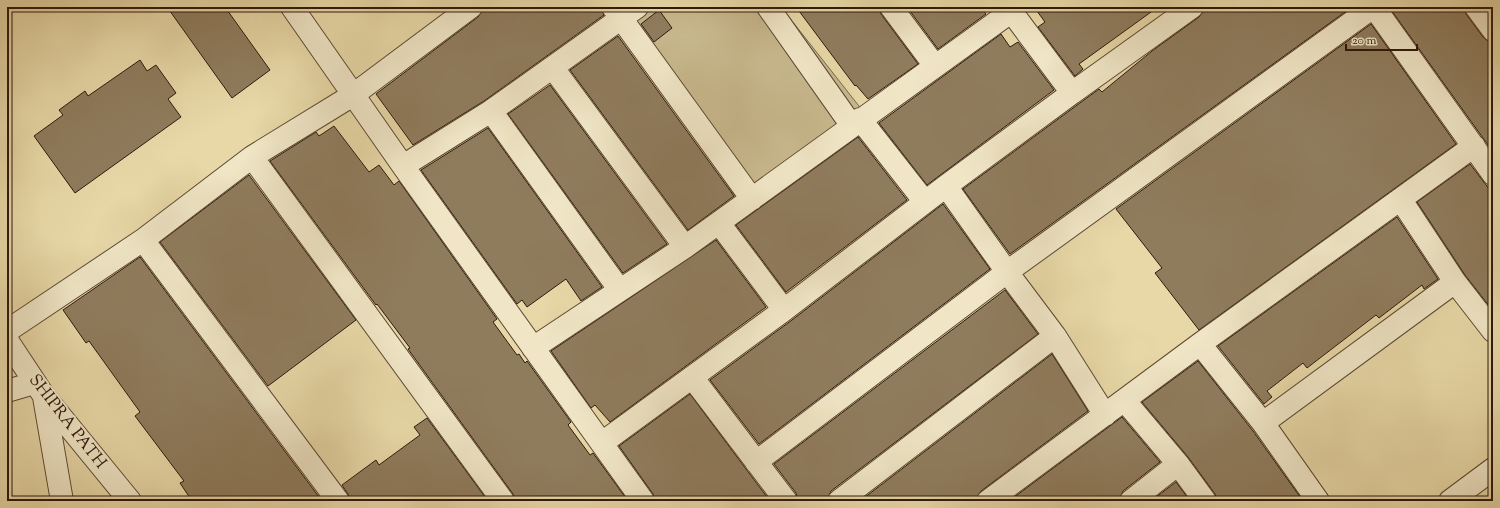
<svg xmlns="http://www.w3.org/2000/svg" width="1500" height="508" font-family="'Sorts Mill Goudy',serif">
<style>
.green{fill:#c8b88d;stroke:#7b684d}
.building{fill:#8f7c5d;stroke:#2e190d}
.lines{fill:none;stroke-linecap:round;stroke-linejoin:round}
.minor-casing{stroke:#5c4934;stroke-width:24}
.minor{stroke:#f0e6c6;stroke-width:22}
.labels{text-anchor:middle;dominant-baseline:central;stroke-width:4;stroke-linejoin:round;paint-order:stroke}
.street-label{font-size:17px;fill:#2e190d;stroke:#f0e6c6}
</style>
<rect width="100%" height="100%" fill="#e8d8a7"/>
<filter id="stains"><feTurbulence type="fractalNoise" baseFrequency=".005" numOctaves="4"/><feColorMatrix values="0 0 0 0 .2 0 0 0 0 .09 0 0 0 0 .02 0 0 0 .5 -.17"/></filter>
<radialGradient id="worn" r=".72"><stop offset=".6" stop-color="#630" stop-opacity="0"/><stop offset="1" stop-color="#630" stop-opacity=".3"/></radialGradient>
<!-- green -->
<path class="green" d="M 637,7 L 781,7 L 866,115 L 742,206 L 615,23 Z"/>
<!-- building -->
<path class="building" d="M 167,7 L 225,7 L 270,70 L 232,98 Z
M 484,7 L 601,7 L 604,15 L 484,101 L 413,145 L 376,94 L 478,17 Z
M 796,7 L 879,7 L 881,14 L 918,64 L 868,99 L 856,85 L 855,86 Z
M 907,7 L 981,7 L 986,14 L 938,49 Z
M 1034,7 L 1158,7 L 1079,64 L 1083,69 L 1075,76 L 1038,27 L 1045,22 Z
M 1206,7 L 1352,7 L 1010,254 L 963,189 L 1099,89 L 1102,92 L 1152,51 L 1199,17 Z
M 1389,7 L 1464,7 L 1466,14 L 1483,37 L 1488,41 L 1493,42 L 1493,152 Z
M 659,10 L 672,28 L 654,42 L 641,24 Z
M 1371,24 L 1456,144 L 1199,330 L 1155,273 L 1162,268 L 1116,209 Z
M 1001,34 L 1010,47 L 1018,42 L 1054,90 L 927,185 L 879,123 Z
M 618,36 L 734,196 L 688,230 L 570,70 Z
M 140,60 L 147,71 L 156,65 L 176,93 L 168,99 L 181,117 L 75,193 L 34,136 L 63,115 L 59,110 L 85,91 L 88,96 Z
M 550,85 L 667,244 L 623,273 L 508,114 Z
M 334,126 L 369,172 L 379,165 L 394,185 L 399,181 L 497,319 L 493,322 L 517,355 L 519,354 L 525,363 L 527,361 L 571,422 L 568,425 L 590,455 L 593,453 L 628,501 L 515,501 L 513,494 L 408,349 L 410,348 L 377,304 L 376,305 L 270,161 L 316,132 L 319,136 Z
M 488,128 L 602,287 L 581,301 L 566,279 L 527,307 L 522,300 L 517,304 L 421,170 Z
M 858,137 L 907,200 L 786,292 L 736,225 Z
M 1470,164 L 1493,194 L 1493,311 L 1465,275 L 1417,202 Z
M 249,175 L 356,320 L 268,386 L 160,242 Z
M 943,204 L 990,269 L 759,444 L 710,380 L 792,320 Z
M 1397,217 L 1438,279 L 1424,289 L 1422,285 L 1379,318 L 1376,315 L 1307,368 L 1303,363 L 1267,391 L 1272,397 L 1264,404 L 1218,346 Z
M 716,240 L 766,307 L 610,422 L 595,405 L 591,408 L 551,351 Z
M 140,257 L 322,501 L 192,501 L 180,483 L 184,481 L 135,416 L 140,412 L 89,341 L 86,343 L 63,310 Z
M 1005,290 L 1038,334 L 831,491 L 827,501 L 798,501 L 796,493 L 774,464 Z
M 1052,354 L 1088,411 L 981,491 L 976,501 L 860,501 Z
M 1198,361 L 1253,431 L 1303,501 L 1217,501 L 1215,494 L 1188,457 L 1142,402 Z
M 690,394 L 746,469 L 770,501 L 655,501 L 653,494 L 619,446 Z
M 1122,417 L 1160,462 L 1123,491 L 1119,501 L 1009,501 Z
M 427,418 L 488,501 L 350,501 L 348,494 L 342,485 L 376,460 L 379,465 L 420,435 L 414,427 Z
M 1176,482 L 1190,501 L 1151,501 Z"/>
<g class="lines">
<!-- minor casing -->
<g class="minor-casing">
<path id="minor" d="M 292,7 L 403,166 L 643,501
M 613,7 L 752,199
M 768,7 L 852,126
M 891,7 L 935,66
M 1008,7 L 1072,93 L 1192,7
M 1374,7 L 1493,174
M 1476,7 L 1493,30
M 553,68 L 685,247
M 491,111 L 619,289
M 860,119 L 925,202
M 252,157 L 353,95 L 471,7
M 403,166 L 491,111 L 637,7
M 946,186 L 1007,272 L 1373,7
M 1401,200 L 1455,282 L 1493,331
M 719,223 L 784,310
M 143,240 L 338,501
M 7,331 L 143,240 L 252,157 L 503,501
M 7,340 L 44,396 L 130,501
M 1200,344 L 1263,423 L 1318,501
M 533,348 L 685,247 L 1012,11
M 692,377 L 786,501
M 7,391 L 34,383
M 44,397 L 62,501
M 1125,401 L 1178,464 L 1205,501
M 1263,423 L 1455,282
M 602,443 L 784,310 L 946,186 L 1072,93
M 756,462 L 1007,272 L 1055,336 L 1105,415
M 839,501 L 1055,336
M 988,501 L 1200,344 L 1474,146
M 1131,501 L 1178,464
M 1450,501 L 1493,469"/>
</g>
<!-- minor -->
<use href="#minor" class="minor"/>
</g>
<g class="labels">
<!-- street labels -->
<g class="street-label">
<text transform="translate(67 422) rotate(52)">SHIPRA PATH</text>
</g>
</g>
<!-- margin -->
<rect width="1500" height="508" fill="none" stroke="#e8d8a7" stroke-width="24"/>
<rect x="8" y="8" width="1484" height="492" fill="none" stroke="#2e190d" stroke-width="2"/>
<rect x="12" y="12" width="1476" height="484" fill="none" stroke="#2e190d"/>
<!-- scale -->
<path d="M1346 44v6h71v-6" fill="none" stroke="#2e190d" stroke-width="2"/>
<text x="1352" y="44" font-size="12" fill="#2e190d" stroke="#f0e6c6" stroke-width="3" paint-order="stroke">20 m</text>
<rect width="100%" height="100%" filter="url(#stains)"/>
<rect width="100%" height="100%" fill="url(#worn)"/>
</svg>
